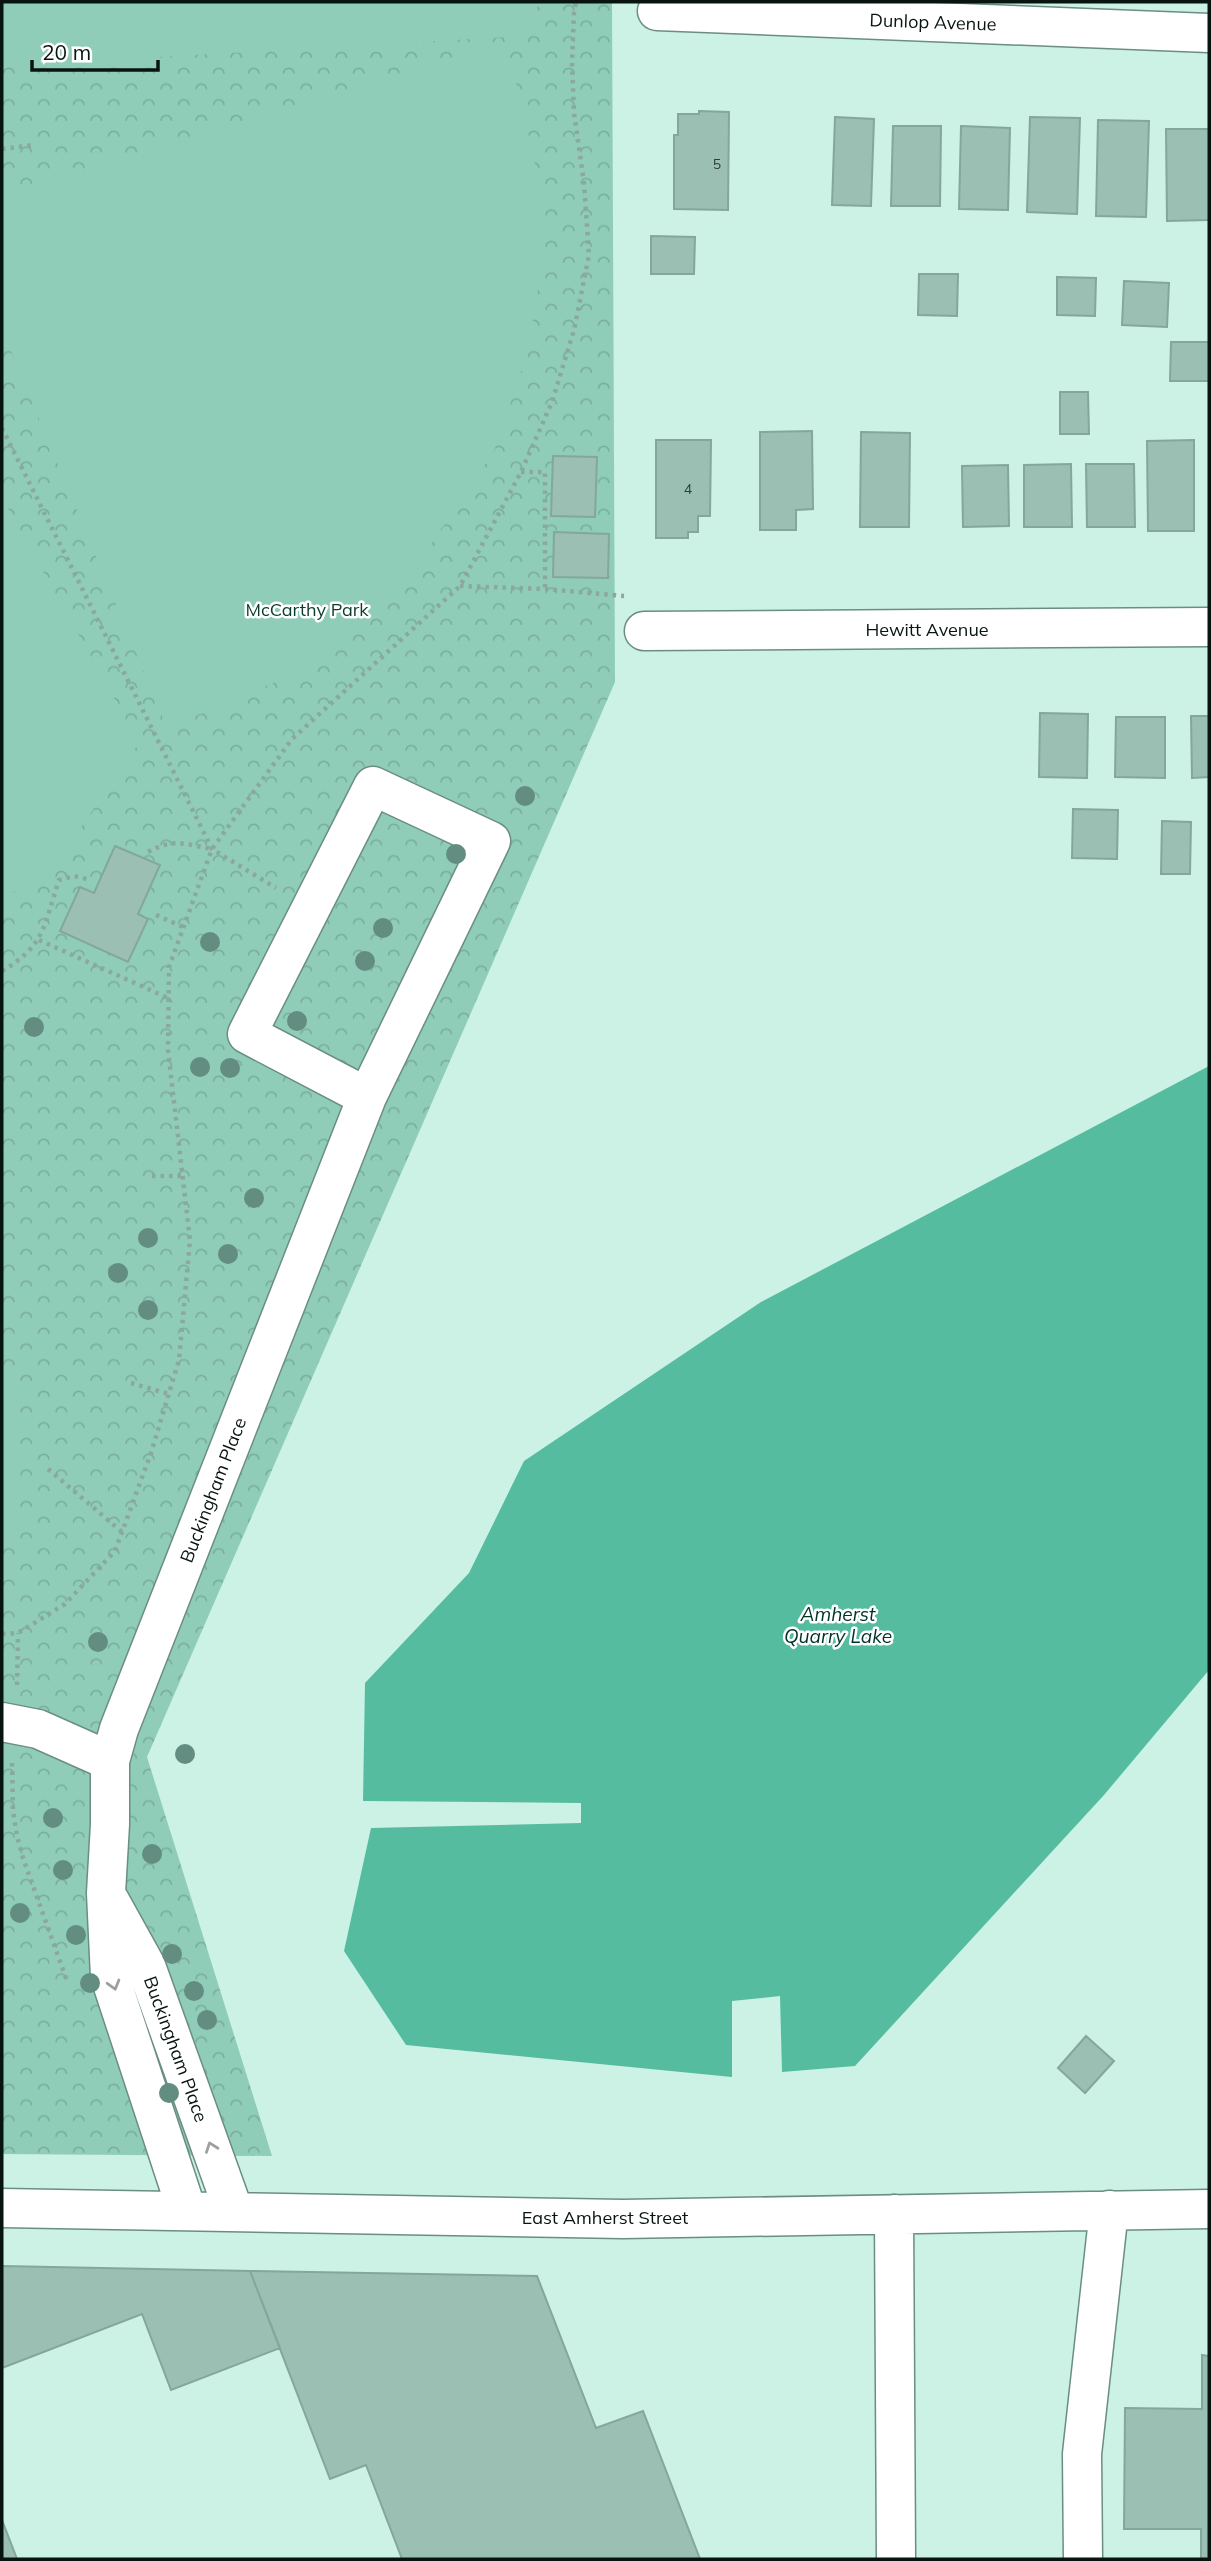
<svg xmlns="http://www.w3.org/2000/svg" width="1211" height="2561" font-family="Mulish,sans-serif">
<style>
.park{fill:url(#park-crowns)}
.pitch{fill:#90cdb8}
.water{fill:#56bc9f}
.building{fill:#9bc0b3;stroke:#83a79b;stroke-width:2}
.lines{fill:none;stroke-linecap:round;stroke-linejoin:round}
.minor-casing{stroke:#6b8e82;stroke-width:41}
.path{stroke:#8aa89e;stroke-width:4.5;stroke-dasharray:3.5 5;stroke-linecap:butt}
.minor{stroke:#fff;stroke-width:38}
.tree{fill:#628d80}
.oneway{stroke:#9ca19f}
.labels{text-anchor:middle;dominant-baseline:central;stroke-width:5;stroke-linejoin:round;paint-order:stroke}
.number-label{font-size:14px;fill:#2c3f39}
.street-label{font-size:18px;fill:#071410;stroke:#fff}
.park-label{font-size:18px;fill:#0c3b2f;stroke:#fff}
.water-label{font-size:19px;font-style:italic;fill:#013227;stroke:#fff}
</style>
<defs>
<pattern id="park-crowns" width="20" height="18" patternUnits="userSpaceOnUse" patternTransform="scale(1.75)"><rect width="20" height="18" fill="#90cdb8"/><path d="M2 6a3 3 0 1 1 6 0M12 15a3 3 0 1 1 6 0" fill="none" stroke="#7baf9d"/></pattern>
</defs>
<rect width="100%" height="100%" fill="#cbf2e4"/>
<!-- park -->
<path class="park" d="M 2,2 L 612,2 L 615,682 L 147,1757 L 272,2156 L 2,2154 Z"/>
<!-- pitch -->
<path class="pitch" d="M 2,2 L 540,2 L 524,36 L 2,66 Z
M 503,42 L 522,103 L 548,228 L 528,352 L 494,451 L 415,568 L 297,673 L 167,728 L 2,329 L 2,194 Z
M 2,498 L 139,743 L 61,856 L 2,901 Z
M 17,1380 L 20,1528 L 2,1529 L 2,1381 Z"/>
<!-- water -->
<path class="water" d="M 1209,1066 L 1209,1670 L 1104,1795 L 855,2066 L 782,2072 L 780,1996 L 732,2001 L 732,2077 L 406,2045 L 344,1951 L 371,1828 L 581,1823 L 581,1803 L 363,1801 L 365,1683 L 469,1573 L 524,1461 L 761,1302 Z"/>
<!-- building -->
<path class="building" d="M 699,111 L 729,112 L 728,210 L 674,209 L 674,135 L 678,135 L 678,114 L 699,114 Z
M 835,117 L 874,119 L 871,206 L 832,205 Z
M 1030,117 L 1080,118 L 1077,214 L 1027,212 Z
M 1098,120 L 1149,121 L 1146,217 L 1096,216 Z
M 893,126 L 941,126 L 940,206 L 891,206 Z
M 961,126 L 1010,128 L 1008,210 L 959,209 Z
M 1166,129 L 1209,129 L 1209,220 L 1167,221 Z
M 651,236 L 695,237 L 694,274 L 651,274 Z
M 919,274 L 958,274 L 957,316 L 918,315 Z
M 1057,277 L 1096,278 L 1095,316 L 1057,315 Z
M 1124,281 L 1169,283 L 1167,327 L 1122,325 Z
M 1171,342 L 1209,342 L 1209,381 L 1170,381 Z
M 1060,392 L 1088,392 L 1089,434 L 1060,434 Z
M 812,431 L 813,509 L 796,510 L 796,530 L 760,530 L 760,432 Z
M 861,432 L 910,433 L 909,527 L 860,527 Z
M 656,440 L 711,440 L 710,516 L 698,516 L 698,532 L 688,532 L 688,538 L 656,538 Z
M 1194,440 L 1194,531 L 1148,531 L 1147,441 Z
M 553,456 L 597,457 L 595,517 L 551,516 Z
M 1071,464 L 1072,527 L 1024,527 L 1024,465 Z
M 1086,464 L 1134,464 L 1135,527 L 1087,527 Z
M 1008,465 L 1009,526 L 963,527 L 962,466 Z
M 554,532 L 609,534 L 608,578 L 553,577 Z
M 1040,713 L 1088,714 L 1087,778 L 1039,777 Z
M 1191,716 L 1209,716 L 1209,777 L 1192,778 Z
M 1116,717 L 1165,717 L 1165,778 L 1115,777 Z
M 1073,809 L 1118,810 L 1117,859 L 1072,858 Z
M 1162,821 L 1191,822 L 1190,874 L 1161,874 Z
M 115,846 L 160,865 L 138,914 L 148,919 L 128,962 L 60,931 L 80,887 L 94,893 Z
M 1086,2036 L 1114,2061 L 1085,2093 L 1058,2068 Z
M 2,2266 L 250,2271 L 280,2348 L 171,2390 L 142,2314 L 2,2368 Z
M 250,2271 L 537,2276 L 596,2428 L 643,2411 L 700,2559 L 402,2559 L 366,2465 L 330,2479 Z
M 1202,2355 L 1209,2356 L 1209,2559 L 1201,2559 L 1201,2529 L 1124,2529 L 1125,2408 L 1202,2409 Z
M 2,2520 L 17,2559 L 2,2559 Z"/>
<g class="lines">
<!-- minor casing -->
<g class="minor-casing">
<path id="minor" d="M 657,11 L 1209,33
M 644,631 L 1209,627
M 2,1722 L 38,1729 L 110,1761
M 110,1901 L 146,1966 L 234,2212
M 2,2208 L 623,2219 L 1209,2209
M 187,2211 L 110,1977 L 106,1893 L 110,1824 L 110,1761 L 119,1729 L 367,1097 L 491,841 L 373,786 L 247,1034 L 367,1097
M 894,2214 L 896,2559
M 1083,2559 L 1082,2454 L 1109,2210"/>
</g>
<!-- path -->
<path class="path" d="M 2,149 L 34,145
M 2,428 L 212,849 L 276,888
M 521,472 L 545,472 L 545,589
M 460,586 L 545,589 L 624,596
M 148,852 C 173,838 185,844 212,849
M 156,915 L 183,927
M 39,940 L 168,998
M 2,971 C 45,946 44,925 59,880 L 74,876 L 91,880
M 152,1176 L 183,1176
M 131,1383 L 169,1394
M 48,1469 L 122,1532
M 2,1634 L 18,1633 L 65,1604 L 115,1551 L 151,1453 L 179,1360 L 190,1240 L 168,1050 L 169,967 L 212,849 L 292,739 L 460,586 L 521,472 L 552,402 L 574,330 L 589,255 L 584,183 L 574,113 L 572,62 L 574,12 L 576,2
M 17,1685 L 18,1633
M 12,1763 L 13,1811 L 17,1836 L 23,1858 L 67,1981"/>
<!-- minor -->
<use href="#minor" class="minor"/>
</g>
<!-- trees -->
<g class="tree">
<circle cx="525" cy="796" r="10"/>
<circle cx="456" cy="854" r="10"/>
<circle cx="383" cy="928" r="10"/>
<circle cx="210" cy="942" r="10"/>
<circle cx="365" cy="961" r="10"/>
<circle cx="297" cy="1021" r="10"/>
<circle cx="34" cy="1027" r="10"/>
<circle cx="200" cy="1067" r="10"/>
<circle cx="230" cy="1068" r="10"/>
<circle cx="254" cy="1198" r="10"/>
<circle cx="148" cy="1238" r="10"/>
<circle cx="228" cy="1254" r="10"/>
<circle cx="118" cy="1273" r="10"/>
<circle cx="148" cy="1310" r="10"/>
<circle cx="98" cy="1642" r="10"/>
<circle cx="185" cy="1754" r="10"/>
<circle cx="53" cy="1818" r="10"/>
<circle cx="152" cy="1854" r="10"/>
<circle cx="63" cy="1870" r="10"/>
<circle cx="20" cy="1913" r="10"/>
<circle cx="76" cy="1935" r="10"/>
<circle cx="172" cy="1954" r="10"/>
<circle cx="90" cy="1983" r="10"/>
<circle cx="194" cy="1991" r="10"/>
<circle cx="207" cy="2020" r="10"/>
<circle cx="169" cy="2093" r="10"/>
</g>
<!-- one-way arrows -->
<defs><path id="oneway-chevron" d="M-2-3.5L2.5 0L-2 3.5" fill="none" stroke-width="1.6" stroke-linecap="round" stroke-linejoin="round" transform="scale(1.75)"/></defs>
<g class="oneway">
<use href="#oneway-chevron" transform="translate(114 1985) rotate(74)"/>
<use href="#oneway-chevron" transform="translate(211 2147) rotate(-110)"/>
</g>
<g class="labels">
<!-- number labels -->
<g class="number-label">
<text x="717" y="164">5</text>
<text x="688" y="489">4</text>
</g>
<!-- street labels -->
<g class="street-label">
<text transform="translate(933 22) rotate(2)">Dunlop Avenue</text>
<text x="927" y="629">Hewitt Avenue</text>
<text transform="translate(213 1490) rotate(-69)">Buckingham Place</text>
<text transform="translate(176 2049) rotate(70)">Buckingham Place</text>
<text x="605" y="2217">East Amherst Street</text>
</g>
<!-- park labels -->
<g class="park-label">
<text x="307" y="609">McCarthy Park</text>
</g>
<!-- water labels -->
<g class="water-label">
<text x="838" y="1614">Amherst<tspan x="838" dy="22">Quarry Lake</tspan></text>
</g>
</g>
<!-- border -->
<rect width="1211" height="2561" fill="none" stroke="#071410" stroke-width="7"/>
<!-- scale -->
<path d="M32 60v10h126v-10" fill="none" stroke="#071410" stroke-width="3.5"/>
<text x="42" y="60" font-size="21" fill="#071410" stroke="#ffffff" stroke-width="5" paint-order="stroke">20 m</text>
</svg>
